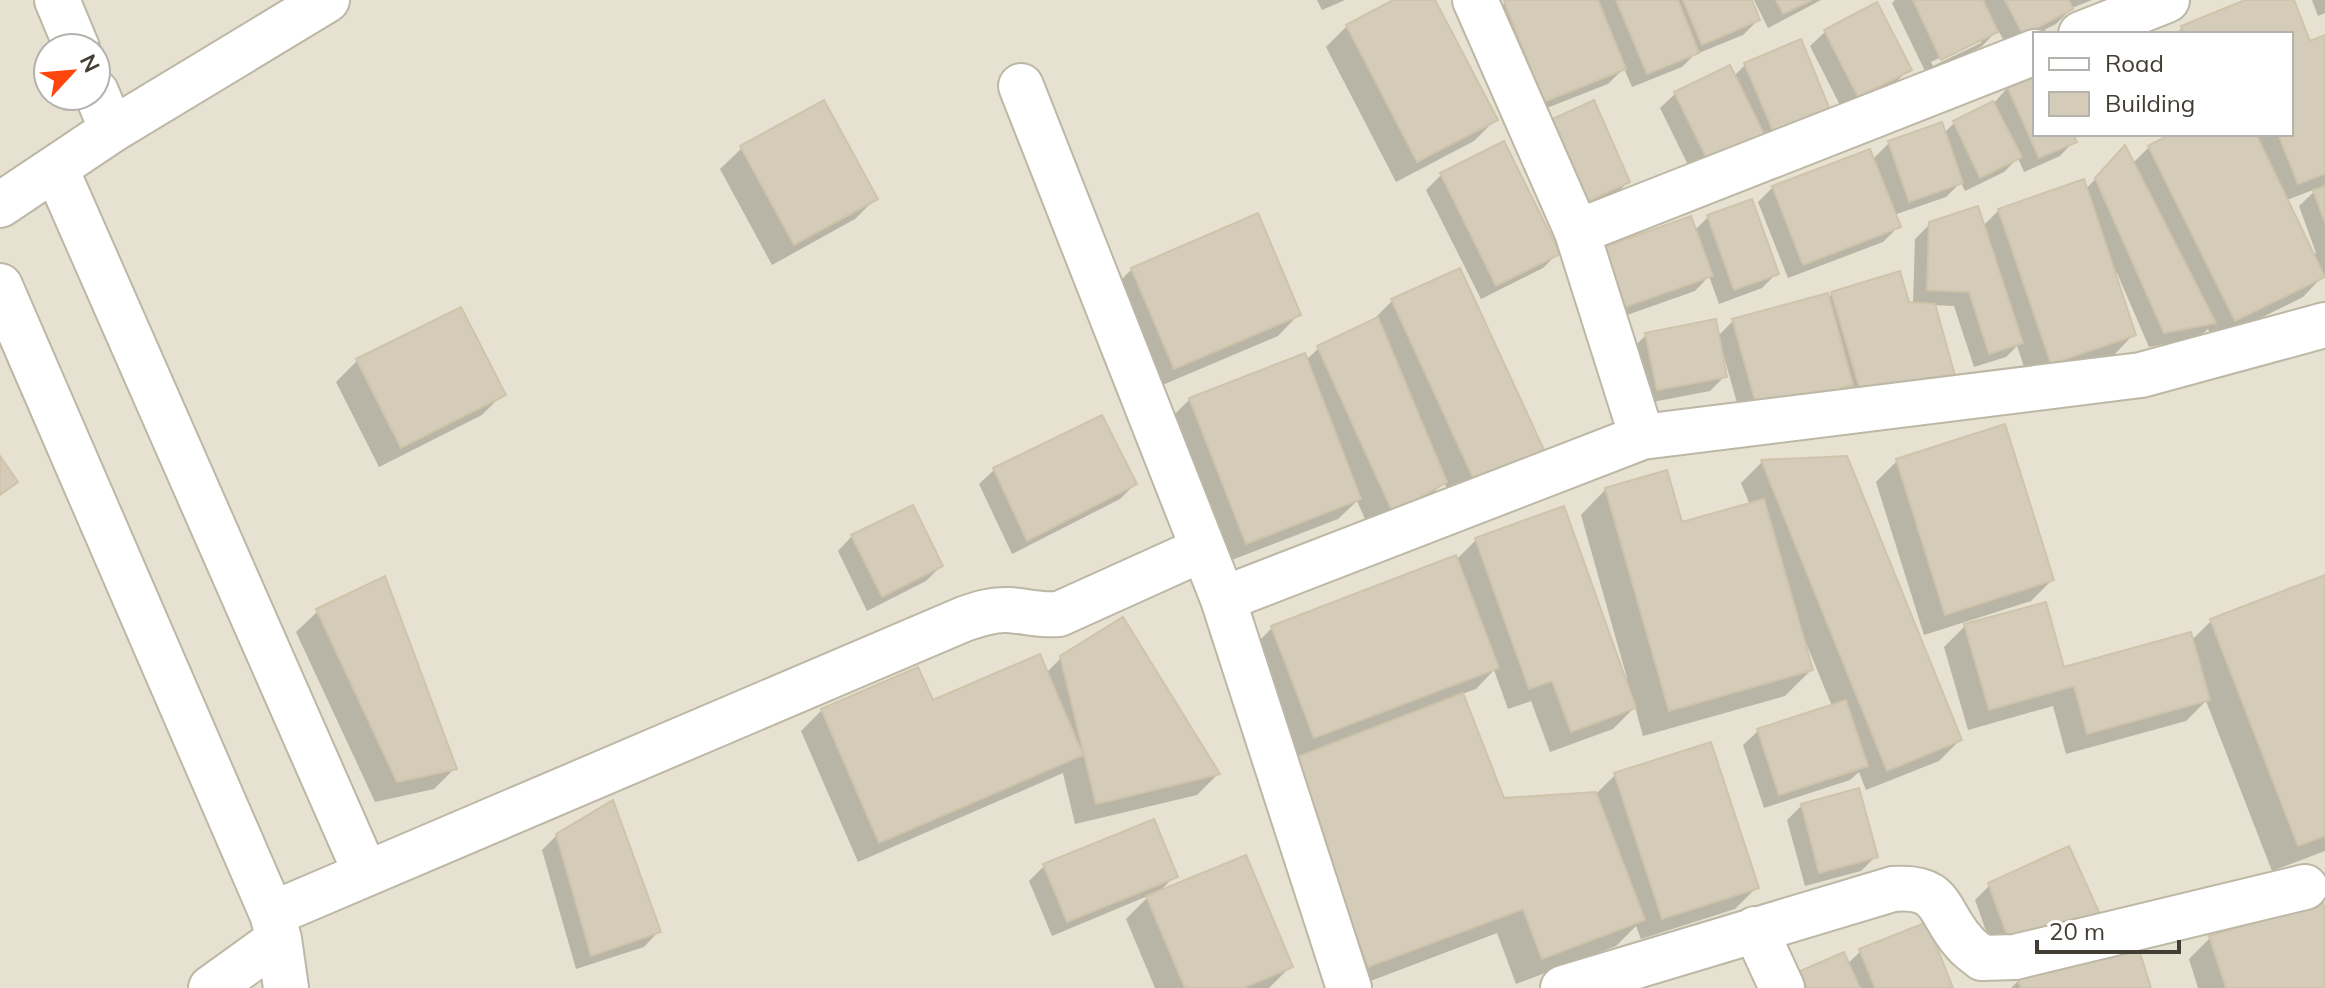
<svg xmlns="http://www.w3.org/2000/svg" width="2325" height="988" font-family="Mulish,sans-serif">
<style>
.residential{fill:#e6e1d0;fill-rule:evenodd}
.shadow{fill:#0003;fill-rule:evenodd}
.building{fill:#d4cbb8;stroke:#cfc4ab;stroke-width:2}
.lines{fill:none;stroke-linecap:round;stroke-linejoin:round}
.minor-casing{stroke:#bdb7a5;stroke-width:48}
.tertiary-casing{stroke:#bdb7a5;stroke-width:48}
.minor{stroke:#fff;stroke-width:44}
.tertiary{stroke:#fff;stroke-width:44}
</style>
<rect width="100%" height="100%" fill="#f2eee2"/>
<!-- residential -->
<path class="residential" d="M 0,0 L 2325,0 L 2325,988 L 0,988 ZM 2035,34 L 2291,34 L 2291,134 L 2035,134 ZM 48,48 L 96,48 L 96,96 L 48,96 Z"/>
<!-- shadow -->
<path class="shadow" d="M 1317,0 L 1345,0 L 1322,10 Z
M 1397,0 L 1433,0 L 1495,120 L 1474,141 L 1396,182 L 1326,47 L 1347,26 Z
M 1513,0 L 1750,0 L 1758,20 L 1743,35 L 1694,55 L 1682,67 L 1632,87 L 1624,68 L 1608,84 L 1529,115 L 1490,18 L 1505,3 Z
M 1754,0 L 1821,0 L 1768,28 Z
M 1895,0 L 2092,0 L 2072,8 L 2056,24 L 2008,48 L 1998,30 L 1981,47 L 1926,73 L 1892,3 ZM 1981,38 L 1981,43 L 1933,66 L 1931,62 Z
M 2251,0 L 2292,0 L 2309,44 L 2325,37 L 2325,278 L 2324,275 L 2303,297 L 2214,341 L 2208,329 L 2199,337 L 2149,347 L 2117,273 L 2114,274 L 2134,334 L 2113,356 L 2030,384 L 2017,346 L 2006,357 L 1974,367 L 1954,306 L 1933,305 L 1954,378 L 1743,424 L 1723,353 L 1720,354 L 1725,376 L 1710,391 L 1642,404 L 1631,350 L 1646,335 L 1717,337 L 1733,321 L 1827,298 L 1832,294 L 1913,305 L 1915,239 L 1930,224 L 1983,226 L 1999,210 L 2085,190 L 2110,163 L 2132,164 L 2149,147 L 2176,134 L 2291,134 L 2291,34 L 2176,34 L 2182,28 ZM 2318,188 L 2299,206 L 2316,253 L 2313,254 L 2287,200 Z
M 2312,0 L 2325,0 L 2325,13 L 2318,16 Z
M 1876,5 L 1909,69 L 1894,84 L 1843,111 L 1810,46 L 1825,32 Z
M 1746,64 L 1828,110 L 1693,175 L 1660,108 L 1675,94 L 1733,77 Z
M 2008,87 L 2035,134 L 2071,134 L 2074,141 L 2060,156 L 2024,172 L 2018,158 L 2004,172 L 1965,191 L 1961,182 L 1946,197 L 1894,215 L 1898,227 L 1883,242 L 1788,278 L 1758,202 L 1773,187 L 1872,160 L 1889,143 L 1944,133 L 1954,123 L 1994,103 Z
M 1534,138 L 1628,182 L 1613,197 L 1569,217 Z
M 742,148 L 876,198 L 855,219 L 772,265 L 720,169 Z
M 1441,175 L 1558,253 L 1543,268 L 1481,299 L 1426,190 Z
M 1708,217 L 1777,273 L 1762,288 L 1719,304 L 1709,276 L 1695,291 L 1610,321 L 1590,263 L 1694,231 Z
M 1132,269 L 1299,314 L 1278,336 L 1153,389 L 1111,290 Z
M 1459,271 L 1541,450 L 1520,471 L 1453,502 L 1444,482 L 1423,503 L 1371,533 L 1357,501 L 1338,519 L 1224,563 L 1169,420 L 1190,399 L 1306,360 L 1319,348 L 1371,322 L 1392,301 Z
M 357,361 L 503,394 L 482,415 L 379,467 L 336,382 Z
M 1897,461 L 2052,580 L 2031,601 L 1924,635 L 1876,482 Z
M 1762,462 L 1960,740 L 1939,761 L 1866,790 L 1859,772 L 1850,780 L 1764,808 L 1743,745 L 1758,731 L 1832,706 L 1806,643 L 1803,644 L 1811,670 L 1785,696 L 1643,736 L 1635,707 L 1613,729 L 1550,752 L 1531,701 L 1508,709 L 1494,670 L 1476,689 L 1462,694 L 1503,800 L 1596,794 L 1615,775 L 1757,887 L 1735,909 L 1641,939 L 1636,926 L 1616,946 L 1516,984 L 1497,933 L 1352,988 L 1251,649 L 1272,628 L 1456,560 L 1476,540 L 1624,679 L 1627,678 L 1581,515 L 1606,489 L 1681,524 L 1750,505 L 1741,483 Z
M 994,470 L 1135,484 L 1120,499 L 1012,554 L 979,484 Z
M 852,536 L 941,566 L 926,581 L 867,611 L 838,551 Z
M 2325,577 L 2325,851 L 2272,871 L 2206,701 L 2186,721 L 2066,754 L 2053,706 L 1968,730 L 1944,647 L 1965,626 L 2063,669 L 2191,641 L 2211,621 Z
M 318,611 L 455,768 L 434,789 L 375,802 L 296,632 Z
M 1062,657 L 1218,774 L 1197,795 L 1075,824 L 1063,773 L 858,862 L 801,731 L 822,710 L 932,703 L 1046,673 Z
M 1802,805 L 1876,856 L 1861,871 L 1805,886 L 1787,820 Z
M 1153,822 L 1175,876 L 1158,893 L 1290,967 L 1269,988 L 1155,988 L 1126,919 L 1150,895 L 1052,936 L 1029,881 L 1044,866 Z
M 557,835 L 658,932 L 644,947 L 576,969 L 542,850 Z
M 1990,885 L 2097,912 L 2082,927 L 2000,970 L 1975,900 Z
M 2325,916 L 2325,988 L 2198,988 L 2189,959 L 2210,938 Z
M 1861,951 L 1951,988 L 1787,988 L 1802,973 L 1847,964 Z
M 2019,980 L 2149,988 L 2011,988 Z"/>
<!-- building -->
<path class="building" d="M 1393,0 L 1435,0 L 1498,120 L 1417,162 L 1346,25 Z
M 1507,0 L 1598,0 L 1626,69 L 1544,102 L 1504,1 Z
M 1616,0 L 1678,0 L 1699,53 L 1647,74 Z
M 1683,0 L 1752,0 L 1760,20 L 1702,45 Z
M 1776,0 L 1812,0 L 1783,14 Z
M 1913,0 L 1983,0 L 1998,32 L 1941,60 Z
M 2005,0 L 2069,0 L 2073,9 L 2023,35 Z
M 2245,0 L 2294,0 L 2310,41 L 2325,35 L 2325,174 L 2298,184 L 2278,134 L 2291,134 L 2291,34 L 2184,34 L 2181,26 Z
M 1877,2 L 1912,70 L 1858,97 L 1824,30 Z
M 1801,39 L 1830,110 L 1774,133 L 1744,63 Z
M 1730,65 L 1764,134 L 1708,161 L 1674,92 Z
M 2035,73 L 2035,134 L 2073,134 L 2077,142 L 2039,158 L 2007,86 Z
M 824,100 L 878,199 L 794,245 L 740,146 Z
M 1594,100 L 1630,182 L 1584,203 L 1548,121 Z
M 1993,101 L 2022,157 L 1980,178 L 1953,121 Z
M 1942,122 L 1963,183 L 1909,202 L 1888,141 Z
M 2171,134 L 2256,134 L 2325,277 L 2235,321 L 2148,146 Z
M 1504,141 L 1560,254 L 1496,286 L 1440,173 Z
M 2125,145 L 2216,323 L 2164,333 L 2095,178 Z
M 1870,149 L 1901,227 L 1803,265 L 1772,186 Z
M 2084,179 L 2136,335 L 2051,364 L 1998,209 Z
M 2325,186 L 2325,223 L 2313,190 Z
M 1752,199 L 1779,274 L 1734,290 L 1707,215 Z
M 1978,206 L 2023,343 L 1989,354 L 1969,292 L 1927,290 L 1929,222 Z
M 1258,213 L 1301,315 L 1174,369 L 1131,268 Z
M 1691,216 L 1713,276 L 1625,307 L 1604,247 Z
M 1460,268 L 1544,450 L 1475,482 L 1391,299 Z
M 1900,271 L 1909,302 L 1935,304 L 1956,379 L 1865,406 L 1831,292 Z
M 1828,293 L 1853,385 L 1758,411 L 1732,319 Z
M 461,307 L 506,395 L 401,448 L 356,359 Z
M 1378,317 L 1447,482 L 1393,513 L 1317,346 Z
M 1716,319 L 1727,377 L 1657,390 L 1645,333 Z
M 1305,353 L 1361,499 L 1246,544 L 1189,398 Z
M 1102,415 L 1137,484 L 1027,541 L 993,468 Z
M 2005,424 L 2054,580 L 1945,615 L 1896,459 Z
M 0,456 L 18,482 L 0,495 Z
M 1847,456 L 1962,740 L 1887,771 L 1761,460 Z
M 1667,470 L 1682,522 L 1764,499 L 1813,670 L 1669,711 L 1605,488 Z
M 913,505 L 943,566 L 882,597 L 851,535 Z
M 1564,506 L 1636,708 L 1571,732 L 1552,681 L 1529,689 L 1475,538 Z
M 1456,555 L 1499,668 L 1314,738 L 1271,626 Z
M 2325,575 L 2325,836 L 2298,846 L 2210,619 Z
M 385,576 L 457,769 L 397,782 L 316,609 Z
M 2046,602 L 2064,667 L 2191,632 L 2210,700 L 2087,734 L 2074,686 L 1989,710 L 1964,624 Z
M 1123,617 L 1220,774 L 1096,804 L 1060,656 Z
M 1040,654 L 1083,755 L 879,843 L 821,709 L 918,667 L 933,700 Z
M 1463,693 L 1504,798 L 1596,792 L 1645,920 L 1542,959 L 1523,909 L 1368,967 L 1289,760 Z
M 1846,700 L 1868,766 L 1779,795 L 1757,729 Z
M 1711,742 L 1759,888 L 1662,919 L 1614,773 Z
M 1859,788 L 1878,857 L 1819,873 L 1801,804 Z
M 613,800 L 661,932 L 591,956 L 556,834 Z
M 1154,819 L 1178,877 L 1067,922 L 1043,864 Z
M 2069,846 L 2099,912 L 2015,957 L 1988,883 Z
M 1246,855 L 1293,967 L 1243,988 L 1185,988 L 1146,896 Z
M 2322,901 L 2325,909 L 2325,988 L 2226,988 L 2209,936 Z
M 1927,922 L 1953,988 L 1875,988 L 1859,949 Z
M 2136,940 L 2151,988 L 2021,988 L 2017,978 Z
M 1844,952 L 1860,988 L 1807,988 L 1800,971 Z"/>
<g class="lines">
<!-- minor casing -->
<g class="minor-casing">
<path id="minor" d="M 57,0 L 77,48
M 1475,0 L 1577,232 L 1642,437
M 2081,34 L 2167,0
M 1021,86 L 1223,599 L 1349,988
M 96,92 L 112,130
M 56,169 L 366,874
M 1577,232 L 2035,52
M 0,286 L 272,914 L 279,939 L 286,988
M 1223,599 L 1642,437 L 2141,375 L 2325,325
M 272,914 L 964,619 C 978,614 993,609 1008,610 C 1027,611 1039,616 1059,614 L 1203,549
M 1755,929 L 1782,988
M 211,988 L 279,939
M 1563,988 L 1893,889 C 1944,885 1937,911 1963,941 C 1968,948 1976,953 1982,958 L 2015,957 L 2305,887"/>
</g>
<!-- tertiary casing -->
<g class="tertiary-casing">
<path id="tertiary" d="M 0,205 L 112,130 L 327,0"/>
</g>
<!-- minor -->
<use href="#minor" class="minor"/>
<!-- tertiary -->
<use href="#tertiary" class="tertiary"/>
</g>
<!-- legend -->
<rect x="2033" y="32" width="260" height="104" fill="#ffffff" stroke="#b4b2ad" stroke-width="2"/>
<rect x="2049" y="58" width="40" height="12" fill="#ffffff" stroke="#b4b2ad" stroke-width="2"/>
<text x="2105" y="72" font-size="24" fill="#433e33">Road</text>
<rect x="2049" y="92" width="40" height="24" fill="#d4cbb8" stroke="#b4b2ad" stroke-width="2"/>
<text x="2105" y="112" font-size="24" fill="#433e33">Building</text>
<!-- north arrow -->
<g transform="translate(72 72) rotate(64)"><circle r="38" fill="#ffffff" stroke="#b4b2ad" stroke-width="2"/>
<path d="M0-6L14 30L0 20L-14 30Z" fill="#ff460c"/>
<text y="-12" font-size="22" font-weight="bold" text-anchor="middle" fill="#433e33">N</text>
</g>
<!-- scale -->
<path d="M2037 940v12h142v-12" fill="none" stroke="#433e33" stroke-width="4"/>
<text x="2049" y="940" font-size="24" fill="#433e33" stroke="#ffffff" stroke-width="6" paint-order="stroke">20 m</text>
</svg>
